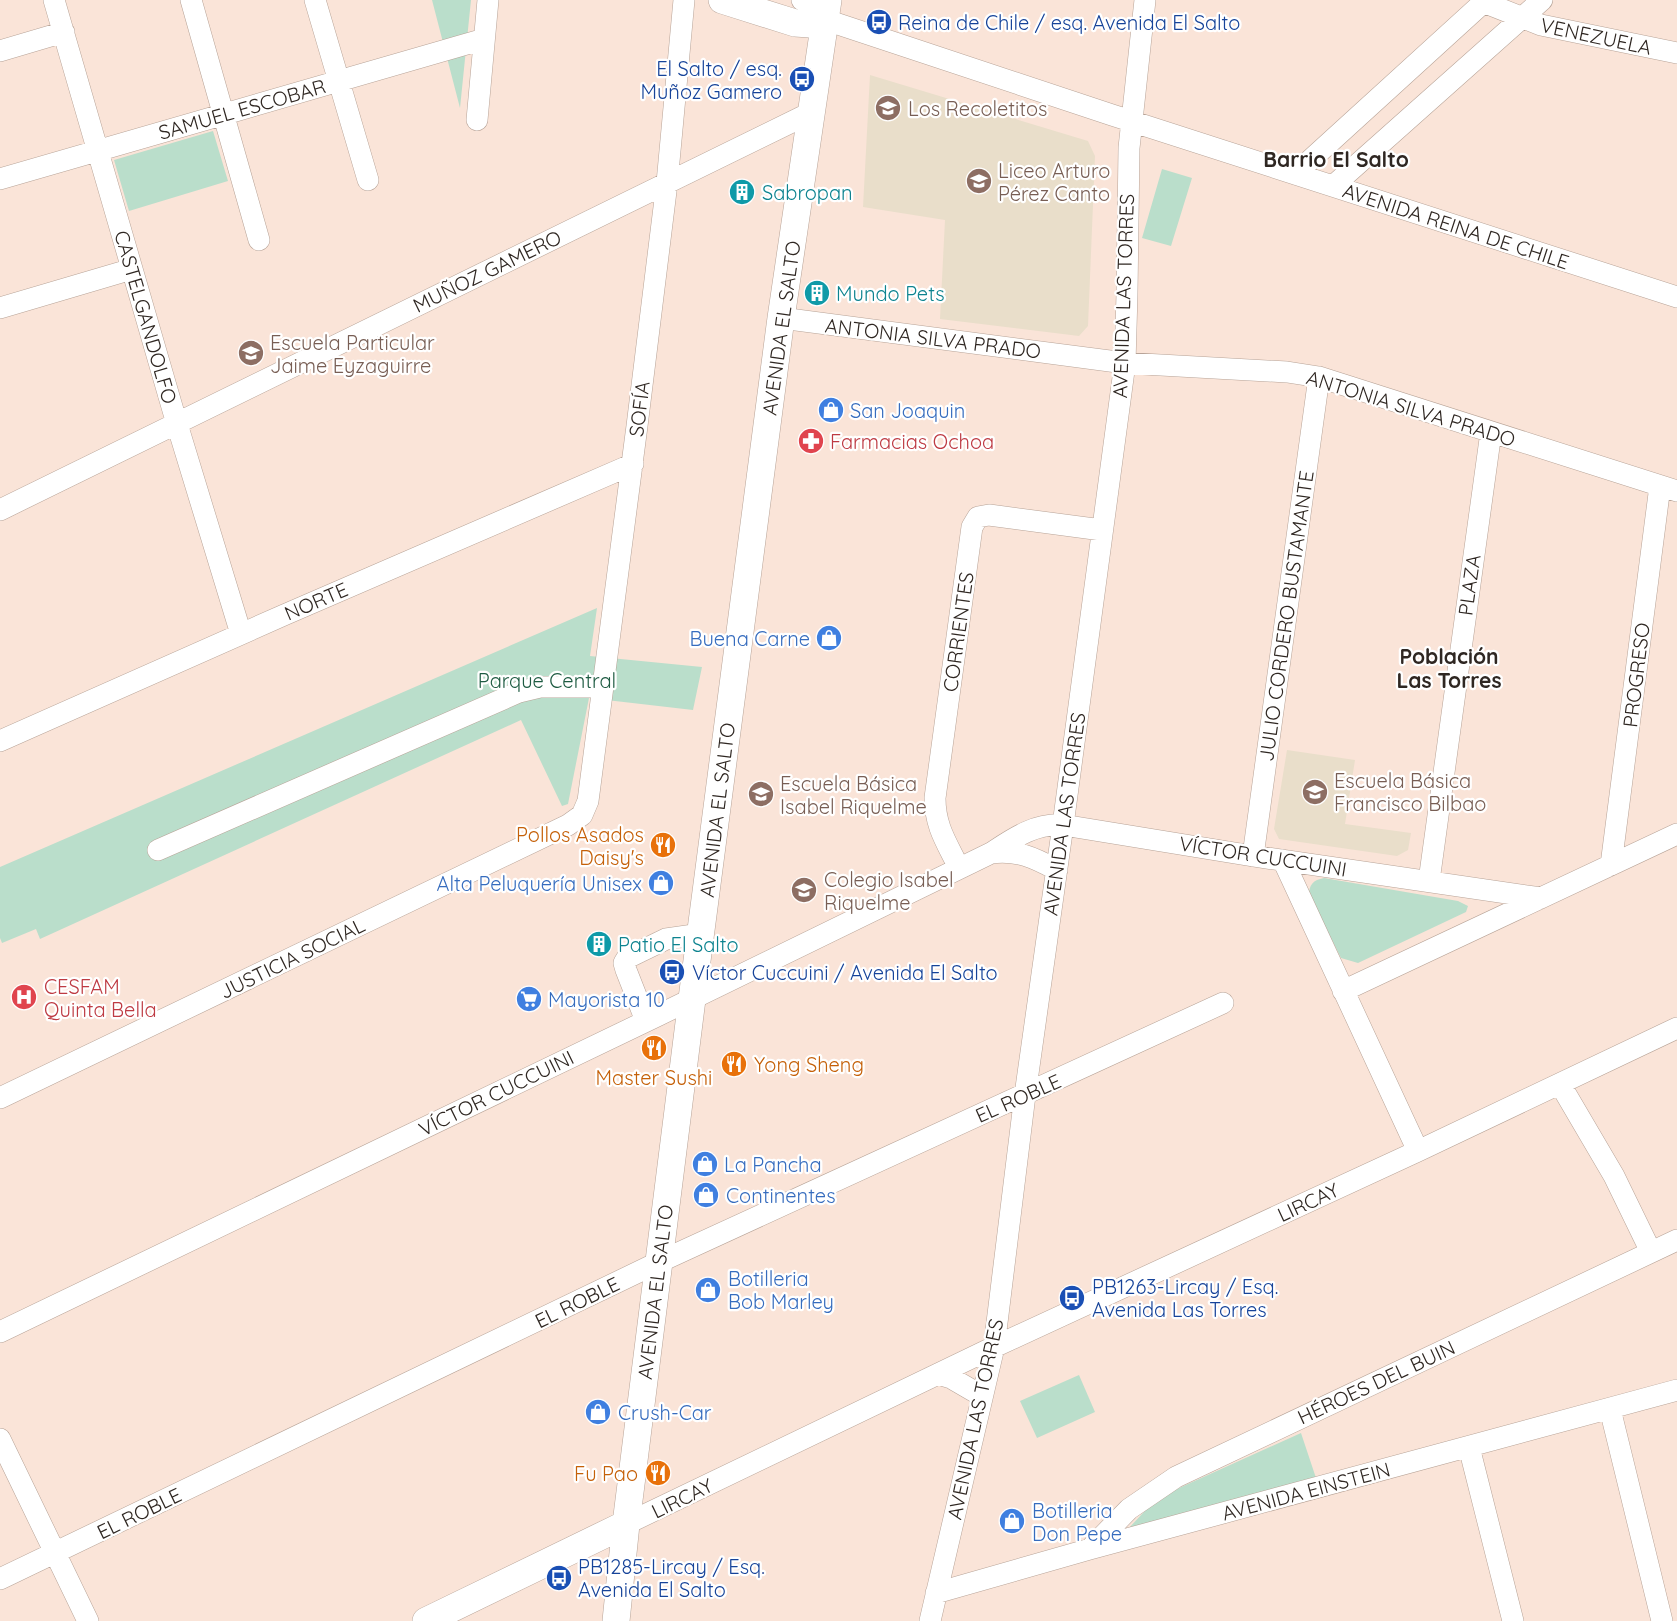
<svg xmlns="http://www.w3.org/2000/svg" width="1677" height="1621" font-family="Quicksand,sans-serif">
<style>
.education{fill:#e9deca}
.green{fill:#badecb}
.lines{fill:none;stroke-linecap:round;stroke-linejoin:round}
.minor-casing{stroke:#b7a397;stroke-width:22}
.major-casing{stroke:#b7a397;stroke-width:28}
.minor{stroke:#fff;stroke-width:21}
.major{stroke:#fff;stroke-width:27}
.labels{text-anchor:middle;dominant-baseline:central;stroke-width:4.5;stroke-linejoin:round;paint-order:stroke}
.transit-label{font-size:20px;fill:#164399;stroke:#fff;text-anchor:start}
.street-label{font-size:20px;fill:#2f2722;stroke:#fff}
.education-label{font-size:20px;fill:#785e54;stroke:#fff;text-anchor:start}
.culture-label{font-size:20px;fill:#0d838f;stroke:#fff;text-anchor:start}
.shop-label{font-size:20px;fill:#366cbe;stroke:#fff;text-anchor:start}
.health-label{font-size:20px;fill:#be3a42;stroke:#fff;text-anchor:start}
.park-label{font-size:20px;fill:#1e5b42;stroke:#fff}
.food-label{font-size:20px;fill:#c56008;stroke:#fff;text-anchor:end}
.neighbourhood-label{font-size:21px;font-weight:bold;fill:#2f2722;stroke:#fff}
</style>
<rect width="100%" height="100%" fill="#fae4d8"/>
<!-- education -->
<path class="education" d="M 870,75 L 1088,141 L 1095,156 L 1088,326 L 1079,336 L 940,319 L 945,220 L 863,207 Z
M 1287,750 L 1355,760 L 1345,824 L 1411,833 L 1408,850 L 1397,856 L 1279,839 L 1274,829 Z"/>
<!-- green -->
<path class="green" d="M 432,0 L 471,0 L 460,108 Z
M 213,131 L 228,181 L 129,211 L 114,160 Z
M 1162,169 L 1192,178 L 1171,246 L 1142,238 Z
M 597,608 L 590,656 L 702,667 L 693,710 L 589,698 L 568,804 L 562,806 L 521,720 L 40,939 L 36,929 L 2,943 L 0,938 L 0,867 Z
M 1324,878 L 1458,901 L 1468,906 L 1466,912 L 1358,963 L 1341,958 L 1309,895 C 1309,885 1313,880 1324,878 Z
M 1079,1375 L 1095,1412 L 1037,1438 L 1020,1401 Z
M 1301,1433 L 1316,1478 L 1127,1530 L 1157,1498 Z"/>
<g class="lines">
<!-- minor casing -->
<g class="minor-casing">
<path id="minor" d="M 54,0 L 177,424 L 241,634
M 191,0 L 259,240
M 315,0 L 368,180
M 802,0 L 814,6 L 826,20 L 1112,115 L 1677,297
M 1483,2 L 1541,25 L 1677,53
M 0,51 L 64,32
M 477,120 L 488,0
M 1295,174 L 1486,0
M 0,179 L 484,39
M 1333,186 L 1542,0
M 0,308 L 132,269
M 781,318 L 1125,363 L 1287,372 L 1319,377 L 1677,491
M 0,510 L 812,112
M 0,741 L 284,615 L 633,464
M 158,850 L 519,692 L 540,687 L 603,687
M 991,853 C 1018,850 1033,857 1057,870
M 1253,856 L 1319,377
M 1283,860 L 1418,1151
M 1611,865 L 1660,486
M 959,868 C 947,843 935,827 935,798 L 972,527 L 978,517 L 989,515 L 1102,530
M 1429,881 L 1491,432
M 1343,991 L 1677,834
M 646,1021 L 626,970 L 624,963 L 627,958 L 666,939 L 701,934
M 1560,1084 L 1614,1176 L 1651,1252
M 0,1098 L 568,825 L 582,815 L 588,801 L 637,426 L 667,183 L 684,0
M 0,1332 L 659,1015 L 991,853 C 1014,838 1035,823 1063,825 L 1253,856 L 1541,898
M 938,1374 L 951,1378 L 982,1396
M 1610,1409 L 1662,1621
M 0,1439 L 88,1621
M 1469,1447 L 1513,1621
M 626,1524 L 994,1347 L 1418,1151 L 1677,1028
M 1091,1548 L 1129,1509 L 1176,1477 L 1677,1240
M 0,1579 L 659,1262 L 1223,1003
M 936,1593 L 1090,1549 L 1677,1390
M 930,1621 L 994,1347 L 1025,1095 L 1063,825 L 1125,363 L 1127,294 L 1129,148 L 1145,0"/>
</g>
<!-- major casing -->
<g class="major-casing">
<path id="major" d="M 722,0 L 795,23 L 810,24 L 826,20
M 426,1621 L 626,1524
M 616,1621 L 626,1524 L 692,999 L 781,318 L 828,0"/>
</g>
<!-- minor -->
<use href="#minor" class="minor"/>
<!-- major -->
<use href="#major" class="major"/>
</g>
<!-- icons -->
<defs>
<g id="bus-disc" transform="scale(1.35)"><circle r="9.5" fill="#1a4fb4" stroke="#fff"/><path d="M-5-6H5V4H4V6H2V4H-2V6H-4V4H-5ZM-3.5-4V0h7V-4ZM-3.5 1.2v1.5H-2V1.2ZM2 1.2v1.5H3.5V1.2Z" fill="#fff"/></g>
<g id="school-disc" transform="scale(1.35)"><circle r="9.5" fill="#8d6e63" stroke="#fff"/><path d="M0-5L7-2L0 1L-7-2ZM-4 1L0 2.5L4 1V4Q0 6-4 4Z" fill="#fff"/></g>
<g id="building-disc" transform="scale(1.35)"><circle r="9.5" fill="#0f9aa8" stroke="#fff"/><path d="M-4-6H4V6H1V3H-1V6H-4ZM-2.5-4.3h1.7v1.8h-1.7ZM.8-4.3h1.7v1.8H.8ZM-2.5-1h1.7V.8h-1.7ZM.8-1h1.7V.8H.8Z" fill="#fff"/></g>
<g id="shop-disc" transform="scale(1.35)"><circle r="9.5" fill="#3f7fe0" stroke="#fff"/><path d="M-5-2.5h2.3a2.7 3.5 0 0 1 5.4 0H5L5.5 6h-11ZM-1.5-2.5h3a1.5 2.3 0 0 0-3 0Z" fill="#fff"/></g>
<g id="pharmacy-disc" transform="scale(1.35)"><circle r="9.5" fill="#e0444e" stroke="#fff"/><path d="M-2-6h4v4h4v4h-4v4h-4v-4h-4v-4h4Z" fill="#fff"/></g>
<g id="restaurant-disc" transform="scale(1.35)"><circle r="9.5" fill="#e8710a" stroke="#fff"/><path d="M-5-6h1v4h1v-4h1v4h1v-4h1v5L-1.5 .5V6h-2V.5L-5-1ZM5-6V6H3V1.5H1.5Q1.5-4 5-6Z" fill="#fff"/></g>
<g id="hospital-disc" transform="scale(1.35)"><circle r="9.5" fill="#e0444e" stroke="#fff"/><path d="M-5-5h3v3.5h4V-5h3V5h-3V1.5h-4V5h-3Z" fill="#fff"/></g>
<g id="supermarket-disc" transform="scale(1.35)"><circle r="9.5" fill="#3f7fe0" stroke="#fff"/><path d="M-6-5.5h2.5l.6 2H6L4.5 2H-2.5L-4.4-4H-6ZM-1.5 3.2a1.3 1.3 0 1 0 .1 0ZM3 3.2a1.3 1.3 0 1 0 .1 0Z" fill="#fff"/></g>
</defs>
<g fill-rule="evenodd">
<use href="#bus-disc" x="879" y="22"/>
<use href="#bus-disc" x="802" y="79"/>
<use href="#school-disc" x="888" y="108"/>
<use href="#school-disc" x="979" y="181"/>
<use href="#building-disc" x="742" y="192"/>
<use href="#building-disc" x="817" y="293"/>
<use href="#school-disc" x="251" y="353"/>
<use href="#shop-disc" x="831" y="410"/>
<use href="#pharmacy-disc" x="811" y="441"/>
<use href="#shop-disc" x="829" y="638"/>
<use href="#school-disc" x="1315" y="792"/>
<use href="#school-disc" x="761" y="794"/>
<use href="#restaurant-disc" x="663" y="845"/>
<use href="#shop-disc" x="661" y="883"/>
<use href="#school-disc" x="804" y="890"/>
<use href="#building-disc" x="599" y="944"/>
<use href="#bus-disc" x="672" y="972"/>
<use href="#hospital-disc" x="24" y="997"/>
<use href="#supermarket-disc" x="529" y="999"/>
<use href="#restaurant-disc" x="654" y="1048"/>
<use href="#restaurant-disc" x="734" y="1064"/>
<use href="#shop-disc" x="705" y="1164"/>
<use href="#shop-disc" x="706" y="1195"/>
<use href="#shop-disc" x="708" y="1290"/>
<use href="#bus-disc" x="1072" y="1298"/>
<use href="#shop-disc" x="598" y="1412"/>
<use href="#restaurant-disc" x="658" y="1473"/>
<use href="#shop-disc" x="1012" y="1521"/>
<use href="#bus-disc" x="559" y="1578"/>
</g>
<g class="labels">
<!-- transit labels -->
<g class="transit-label">
<text x="898" y="22">Reina de Chile / esq. Avenida El Salto</text>
<text x="782" y="68" text-anchor="end">El Salto / esq.<tspan x="782" dy="23">Muñoz Gamero</tspan></text>
<text x="692" y="972">Víctor Cuccuini / Avenida El Salto</text>
<text x="1092" y="1286">PB1263-Lircay / Esq.<tspan x="1092" dy="23">Avenida Las Torres</tspan></text>
<text x="578" y="1566">PB1285-Lircay / Esq.<tspan x="578" dy="23">Avenida El Salto</tspan></text>
</g>
<!-- street labels -->
<g class="street-label">
<text transform="translate(1596 36) rotate(12)">VENEZUELA</text>
<text transform="translate(242 109) rotate(-16)">SAMUEL ESCOBAR</text>
<text transform="translate(1456 226) rotate(18)">AVENIDA REINA DE CHILE</text>
<text transform="translate(487 271) rotate(-26)">MUÑOZ GAMERO</text>
<text transform="translate(1123 296) rotate(-88)">AVENIDA LAS TORRES</text>
<text transform="translate(146 317) rotate(74)">CASTELGANDOLFO</text>
<text transform="translate(781 328) rotate(-82)">AVENIDA EL SALTO</text>
<text transform="translate(933 338) rotate(7)">ANTONIA SILVA PRADO</text>
<text transform="translate(1411 408) rotate(17)">ANTONIA SILVA PRADO</text>
<text transform="translate(639 409) rotate(-83)">SOFÍA</text>
<text transform="translate(1469 585) rotate(-82)">PLAZA</text>
<text transform="translate(316 601) rotate(-23)">NORTE</text>
<text transform="translate(1286 616) rotate(-82)">JULIO CORDERO BUSTAMANTE</text>
<text transform="translate(958 632) rotate(-82)">CORRIENTES</text>
<text transform="translate(1636 675) rotate(-83)">PROGRESO</text>
<text transform="translate(717 810) rotate(-83)">AVENIDA EL SALTO</text>
<text transform="translate(1064 814) rotate(-82)">AVENIDA LAS TORRES</text>
<text transform="translate(1263 856) rotate(9)">VÍCTOR CUCCUINI</text>
<text transform="translate(292 958) rotate(-26)">JUSTICIA SOCIAL</text>
<text transform="translate(496 1093) rotate(-26)">VÍCTOR CUCCUINI</text>
<text transform="translate(1018 1098) rotate(-24)">EL ROBLE</text>
<text transform="translate(1308 1202) rotate(-25)">LIRCAY</text>
<text transform="translate(655 1292) rotate(-83)">AVENIDA EL SALTO</text>
<text transform="translate(577 1302) rotate(-26)">EL ROBLE</text>
<text transform="translate(1376 1382) rotate(-25)">HÉROES DEL BUIN</text>
<text transform="translate(975 1419) rotate(-78)">AVENIDA LAS TORRES</text>
<text transform="translate(1306 1491) rotate(-15)">AVENIDA EINSTEIN</text>
<text transform="translate(682 1498) rotate(-26)">LIRCAY</text>
<text transform="translate(139 1513) rotate(-26)">EL ROBLE</text>
</g>
<!-- education labels -->
<g class="education-label">
<text x="908" y="108">Los Recoletitos</text>
<text x="998" y="170">Liceo Arturo<tspan x="998" dy="23">Pérez Canto</tspan></text>
<text x="270" y="342">Escuela Particular<tspan x="270" dy="23">Jaime Eyzaguirre</tspan></text>
<text x="1334" y="780">Escuela Básica<tspan x="1334" dy="23">Francisco Bilbao</tspan></text>
<text x="780" y="783">Escuela Básica<tspan x="780" dy="23">Isabel Riquelme</tspan></text>
<text x="824" y="879">Colegio Isabel<tspan x="824" dy="23">Riquelme</tspan></text>
</g>
<!-- culture labels -->
<g class="culture-label">
<text x="762" y="192">Sabropan</text>
<text x="836" y="293">Mundo Pets</text>
<text x="618" y="944">Patio El Salto</text>
</g>
<!-- shop labels -->
<g class="shop-label">
<text x="850" y="410">San Joaquin</text>
<text x="810" y="638" text-anchor="end">Buena Carne</text>
<text x="642" y="883" text-anchor="end">Alta Peluquería Unisex</text>
<text x="548" y="999">Mayorista 10</text>
<text x="724" y="1164">La Pancha</text>
<text x="726" y="1195">Continentes</text>
<text x="728" y="1278">Botilleria<tspan x="728" dy="23">Bob Marley</tspan></text>
<text x="618" y="1412">Crush-Car</text>
<text x="1032" y="1510">Botilleria<tspan x="1032" dy="23">Don Pepe</tspan></text>
</g>
<!-- health labels -->
<g class="health-label">
<text x="830" y="441">Farmacias Ochoa</text>
<text x="44" y="986">CESFAM<tspan x="44" dy="23">Quinta Bella</tspan></text>
</g>
<!-- park labels -->
<g class="park-label">
<text x="547" y="680">Parque Central</text>
</g>
<!-- food labels -->
<g class="food-label">
<text x="644" y="834">Pollos Asados<tspan x="644" dy="23">Daisy's</tspan></text>
<text x="754" y="1064" text-anchor="start">Yong Sheng</text>
<text x="654" y="1077" text-anchor="middle">Master Sushi</text>
<text x="638" y="1473">Fu Pao</text>
</g>
<!-- neighbourhood labels -->
<g class="neighbourhood-label">
<text x="1336" y="159">Barrio El Salto</text>
<text x="1449" y="656">Población<tspan x="1449" dy="24">Las Torres</tspan></text>
</g>
</g>
</svg>
